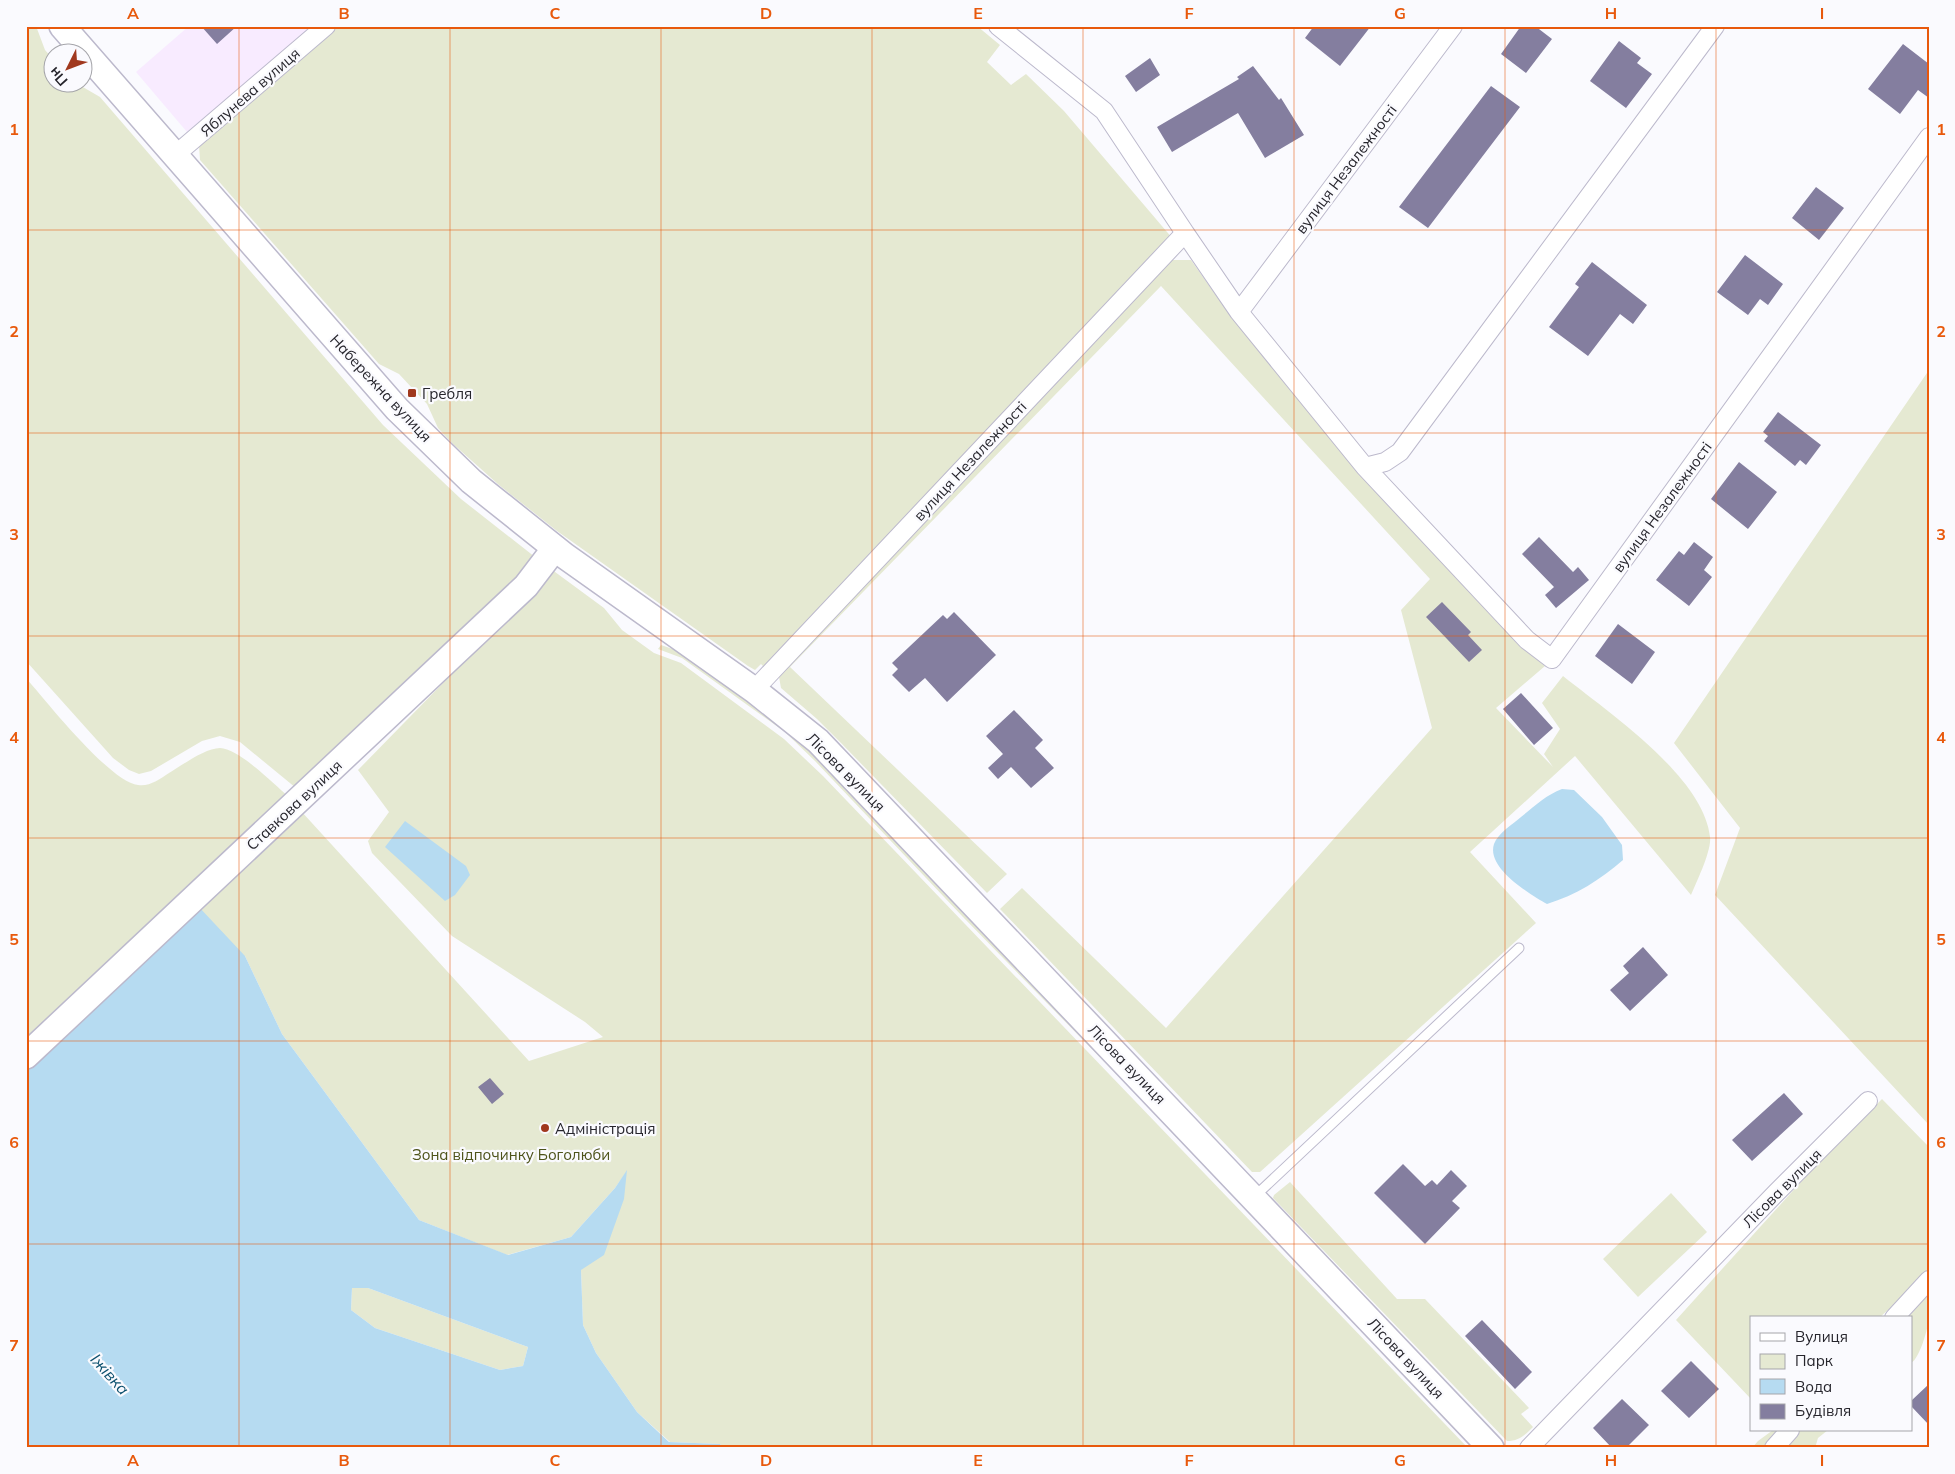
<svg xmlns="http://www.w3.org/2000/svg" width="1955" height="1474" font-family="Mulish,sans-serif">
<style>
.industrial{fill:#f8ebff}
.green{fill:#e5e9d2}
.water{fill:#b6dbf1;fill-rule:evenodd}
.building{fill:#847e9f}
.lines{fill:none;stroke-linecap:round;stroke-linejoin:round}
.lane-casing{stroke:#bcb9cc;stroke-width:11}
.street-casing{stroke:#bcb9cc;stroke-width:20}
.secondary-casing{stroke:#bcb9cc;stroke-width:28}
.lane{stroke:#fff;stroke-width:9}
.street{stroke:#fff;stroke-width:18}
.secondary{stroke:#fff;stroke-width:25}
.grid{fill:none;stroke:#e8590c;stroke-width:1;stroke-opacity:0.55}
.poi-dot{fill:#a0381e;stroke:#fafafe;stroke-width:2}
.labels{text-anchor:middle;dominant-baseline:central;stroke-width:4.5;stroke-linejoin:round;paint-order:stroke}
.street-label{font-size:15px;fill:#26252c;stroke:#fafafe}
.poi-label{font-size:15px;fill:#26252c;stroke:#fafafe;text-anchor:start}
.park-label{font-size:15px;fill:#4d531a;stroke:#fafafe}
.water-label{font-size:16px;font-style:italic;fill:#0d516f;stroke:#fafafe}
.neatline{fill:none;stroke:#e8590c;stroke-width:2}
.grid-label{font-size:16px;text-anchor:middle;font-weight:bold;fill:#e8590c}
</style>
<rect width="100%" height="100%" fill="#fafafe"/>
<!-- industrial -->
<path class="industrial" d="M 189,26 L 313,26 L 187,132 L 136,72 Z"/>
<!-- green -->
<path class="green" d="M 26,26 L 36,26 L 45,50 L 52,58 L 52,82 L 76,83 L 100,97 L 383,425 L 461,499 L 535,557 L 518,582 L 296,788 L 240,742 L 220,736 L 202,741 L 151,771 L 139,774 L 129,770 L 113,758 L 26,661 Z
M 337,26 L 977,26 L 1000,45 L 987,62 L 1011,85 L 1026,74 L 1064,111 L 1173,239 L 765,668 L 761,664 L 755,670 L 748,666 L 557,531 L 499,485 L 453,444 L 438,428 L 427,404 L 399,374 L 379,364 L 200,160 L 199,145 L 328,36 Z
M 1170,260 L 1191,260 L 1232,318 L 1358,473 L 1521,646 L 1545,666 L 1496,708 L 1553,767 L 1544,754 L 1560,729 L 1542,703 L 1563,676 C 1608,712 1704,777 1710,837 C 1712,850 1696,883 1691,895 L 1575,756 L 1470,852 L 1536,923 L 1260,1172 L 1252,1172 L 1000,909 L 1022,888 L 1166,1028 L 1432,728 L 1401,610 L 1430,579 L 1161,286 L 790,667 L 1007,874 L 987,893 L 842,744 L 817,719 L 781,688 L 779,677 L 782,668 Z
M 1929,370 L 1929,1125 L 1715,895 L 1740,828 L 1674,743 Z
M 551,569 L 604,608 L 622,630 L 654,653 L 681,663 L 784,739 L 823,776 L 1468,1448 L 724,1448 L 720,1444 L 670,1442 L 637,1412 L 596,1353 L 583,1325 L 581,1270 L 627,1171 L 615,1188 L 571,1237 L 507,1255 L 419,1220 L 282,1034 L 245,956 L 26,1067 L 301,811 L 529,1061 L 603,1037 L 585,1022 L 452,936 L 372,853 L 368,841 L 389,812 L 358,770 L 537,587 Z
M 661,645 L 687,654 L 800,738 L 1246,1207 L 963,917 L 815,761 L 785,732 L 682,658 L 658,649 Z
M 26,678 C 47,702 110,782 138,785 C 149,787 160,779 169,773 C 181,766 205,748 220,748 C 240,749 272,783 288,796 L 26,1039 Z
M 1882,1099 L 1929,1147 L 1929,1267 L 1927,1269 L 1929,1268 C 1929,1285 1931,1304 1929,1320 C 1927,1330 1920,1358 1911,1363 L 1911,1318 L 1885,1318 L 1889,1309 L 1879,1318 L 1751,1318 L 1751,1399 L 1676,1320 L 1817,1164 Z
M 1290,1182 L 1397,1299 L 1425,1299 L 1529,1408 L 1521,1414 L 1533,1427 C 1525,1435 1519,1441 1507,1441 L 1273,1198 L 1274,1195 Z
M 1671,1193 L 1707,1232 L 1638,1297 L 1603,1259 Z
M 352,1288 L 368,1288 L 528,1347 L 523,1366 L 500,1370 L 375,1328 L 351,1310 Z
M 1773,1430 L 1828,1430 L 1818,1438 L 1815,1448 L 1752,1448 L 1758,1441 Z"/>
<!-- water -->
<path class="water" d="M 1562,789 L 1574,790 L 1602,817 L 1622,845 L 1623,860 C 1600,880 1576,895 1547,904 C 1530,894 1486,868 1494,844 C 1498,833 1513,824 1521,817 C 1535,806 1546,795 1562,789 Z
M 405,821 L 466,866 L 470,875 L 455,895 L 445,901 L 385,847 Z
M 198,906 L 245,956 L 282,1034 L 419,1220 L 508,1255 L 571,1237 L 615,1188 L 627,1170 L 624,1199 L 604,1255 L 581,1270 L 583,1325 L 596,1353 L 637,1412 L 669,1442 L 720,1444 L 724,1448 L 26,1448 L 26,1067 ZM 352,1288 L 368,1288 L 528,1347 L 523,1366 L 500,1370 L 375,1328 L 351,1310 Z"/>
<!-- building -->
<path class="building" d="M 201,26 L 237,26 L 217,44 Z
M 1314,26 L 1371,26 L 1340,66 L 1305,38 Z
M 1521,26 L 1535,26 L 1552,39 L 1526,73 L 1501,54 Z
M 1619,41 L 1641,58 L 1637,63 L 1652,74 L 1626,108 L 1590,81 Z
M 1903,44 L 1929,64 L 1929,98 L 1918,90 L 1900,114 L 1868,89 Z
M 1150,58 L 1160,75 L 1136,92 L 1125,76 Z
M 1253,66 L 1279,100 L 1281,98 L 1304,135 L 1265,158 L 1238,113 L 1172,152 L 1157,127 L 1239,79 L 1237,77 Z
M 1491,86 L 1520,107 L 1428,228 L 1399,207 Z
M 1816,187 L 1844,208 L 1819,240 L 1792,218 Z
M 1745,255 L 1783,284 L 1768,305 L 1760,299 L 1748,315 L 1717,292 Z
M 1592,262 L 1647,305 L 1633,324 L 1620,314 L 1588,356 L 1549,327 L 1579,287 L 1575,284 Z
M 1778,412 L 1821,445 L 1806,465 L 1800,460 L 1795,466 L 1764,441 L 1768,436 L 1763,432 Z
M 1739,462 L 1777,492 L 1748,529 L 1711,499 Z
M 1539,537 L 1573,572 L 1578,567 L 1589,580 L 1556,608 L 1545,595 L 1554,587 L 1522,554 Z
M 1694,542 L 1713,557 L 1704,570 L 1712,577 L 1689,606 L 1656,580 L 1679,551 L 1684,555 Z
M 1442,602 L 1471,632 L 1468,635 L 1482,650 L 1469,662 L 1426,617 Z
M 954,612 L 996,655 L 947,702 L 925,678 L 909,692 L 892,675 L 898,669 L 892,663 L 943,615 L 947,619 Z
M 1618,624 L 1655,652 L 1632,684 L 1595,656 Z
M 1521,693 L 1553,728 L 1534,745 L 1503,709 Z
M 1014,710 L 1043,740 L 1035,748 L 1054,768 L 1031,788 L 1011,767 L 998,779 L 988,768 L 1003,754 L 986,736 Z
M 1643,947 L 1668,975 L 1630,1011 L 1610,990 L 1629,973 L 1623,966 Z
M 490,1078 L 504,1094 L 492,1104 L 478,1087 Z
M 1784,1093 L 1803,1114 L 1752,1161 L 1732,1140 Z
M 1403,1164 L 1425,1186 L 1432,1180 L 1437,1185 L 1451,1170 L 1467,1186 L 1452,1201 L 1460,1208 L 1425,1244 L 1374,1193 Z
M 1482,1320 L 1532,1372 L 1515,1389 L 1465,1336 Z
M 1691,1361 L 1719,1389 L 1689,1418 L 1661,1391 Z
M 1929,1384 L 1929,1425 L 1911,1406 L 1911,1401 Z
M 1622,1399 L 1649,1425 L 1626,1448 L 1612,1448 L 1593,1428 Z"/>
<g class="lines">
<!-- lane casing -->
<g class="lane-casing">
<path id="lane" d="M 1254,1197 L 1519,948"/>
</g>
<!-- street casing -->
<g class="street-casing">
<path id="street" d="M 174,156 L 326,26
M 1185,233 L 1239,312 L 1365,467 L 1527,640 L 1552,659 L 1929,137
M 1239,312 L 1453,26
M 1365,467 L 1385,462 L 1400,452 L 1715,26
M 754,690 L 1185,233 L 1104,111 L 998,26
M 1894,1318 L 1929,1280
M 1529,1448 L 1776,1193 L 1868,1101
M 1774,1448 L 1790,1430"/>
</g>
<!-- secondary casing -->
<g class="secondary-casing">
<path id="secondary" d="M 62,26 L 397,409 L 471,481 L 565,556 L 754,690 L 818,741 L 1491,1448
M 26,1056 L 526,586 L 555,548"/>
</g>
<!-- lane -->
<use href="#lane" class="lane"/>
<!-- street -->
<use href="#street" class="street"/>
<!-- secondary -->
<use href="#secondary" class="secondary"/>
</g>
<!-- grid -->
<path class="grid" d="M 239,26 L 239,1448M 450,26 L 450,1448M 661,26 L 661,1448M 872,26 L 872,1448M 1083,26 L 1083,1448M 1294,26 L 1294,1448M 1505,26 L 1505,1448M 1716,26 L 1716,1448M 26,230 L 1929,230M 26,433 L 1929,433M 26,636 L 1929,636M 26,838 L 1929,838M 26,1041 L 1929,1041M 26,1244 L 1929,1244"/>
<!-- markers -->
<g class="poi-dot">
<rect x="407" y="388" width="10" height="10" rx="2.5"/>
<circle cx="545" cy="1128" r="5"/>
</g>
<g class="labels">
<!-- street labels -->
<g class="street-label">
<text transform="translate(250 92) rotate(-41)">Яблунева вулиця</text>
<text transform="translate(1346 169) rotate(-53)">вулиця Незалежності</text>
<text transform="translate(381 388) rotate(47)">Набережна вулиця</text>
<text transform="translate(970 461) rotate(-47)">вулиця Незалежності</text>
<text transform="translate(1662 507) rotate(-54)">вулиця Незалежності</text>
<text transform="translate(846 772) rotate(45)">Лісова вулиця</text>
<text transform="translate(294 805) rotate(-43)">Ставкова вулиця</text>
<text transform="translate(1127 1064) rotate(46)">Лісова вулиця</text>
<text transform="translate(1782 1188) rotate(-45)">Лісова вулиця</text>
<text transform="translate(1406 1358) rotate(47)">Лісова вулиця</text>
</g>
<!-- poi labels -->
<g class="poi-label">
<text x="422" y="393">Гребля</text>
<text x="555" y="1128">Адміністрація</text>
</g>
<!-- park labels -->
<g class="park-label">
<text x="511" y="1154">Зона відпочинку Боголюби</text>
</g>
<!-- water labels -->
<g class="water-label">
<text transform="translate(110 1374) rotate(48)">Іжівка</text>
</g>
</g>
<!-- border -->
<rect width="1955" height="1474" fill="none" stroke="#fafafe" stroke-width="55"/>
<!-- legend -->
<rect x="1750" y="1316" width="162" height="115" fill="#fafafe" stroke="#a5a5aa"/>
<rect x="1760" y="1333" width="25" height="8" fill="#ffffff" stroke="#a5a5aa"/>
<text x="1795" y="1342" font-size="15" fill="#26252c">Вулиця</text>
<rect x="1760" y="1354" width="25" height="15" fill="#e5e9d2" stroke="#a5a5aa"/>
<text x="1795" y="1366" font-size="15" fill="#26252c">Парк</text>
<rect x="1760" y="1379" width="25" height="15" fill="#b6dbf1" stroke="#a5a5aa"/>
<text x="1795" y="1392" font-size="15" fill="#26252c">Вода</text>
<rect x="1760" y="1404" width="25" height="15" fill="#847e9f" stroke="#a5a5aa"/>
<text x="1795" y="1416" font-size="15" fill="#26252c">Будівля</text>
<!-- north arrow -->
<g transform="translate(68 68) rotate(228)"><circle r="24" fill="#fafafe" stroke="#a5a5aa"/>
<path d="M0-4L9 19L0 12L-9 19Z" fill="#a0381e"/>
<text y="-8" font-size="14" font-weight="bold" text-anchor="middle" fill="#26252c">Пн</text>
</g>
<rect x="28" y="28" width="1900" height="1418" class="neatline"/>
<g class="grid-label">
<text x="133" y="19">A</text>
<text x="344" y="19">B</text>
<text x="555" y="19">C</text>
<text x="766" y="19">D</text>
<text x="978" y="19">E</text>
<text x="1189" y="19">F</text>
<text x="1400" y="19">G</text>
<text x="1611" y="19">H</text>
<text x="1822" y="19">I</text>
<text x="14" y="135">1</text>
<text x="1941" y="135">1</text>
<text x="14" y="337">2</text>
<text x="1941" y="337">2</text>
<text x="14" y="540">3</text>
<text x="1941" y="540">3</text>
<text x="14" y="743">4</text>
<text x="1941" y="743">4</text>
<text x="14" y="945">5</text>
<text x="1941" y="945">5</text>
<text x="14" y="1148">6</text>
<text x="1941" y="1148">6</text>
<text x="14" y="1351">7</text>
<text x="1941" y="1351">7</text>
<text x="133" y="1466">A</text>
<text x="344" y="1466">B</text>
<text x="555" y="1466">C</text>
<text x="766" y="1466">D</text>
<text x="978" y="1466">E</text>
<text x="1189" y="1466">F</text>
<text x="1400" y="1466">G</text>
<text x="1611" y="1466">H</text>
<text x="1822" y="1466">I</text>
</g>
</svg>
